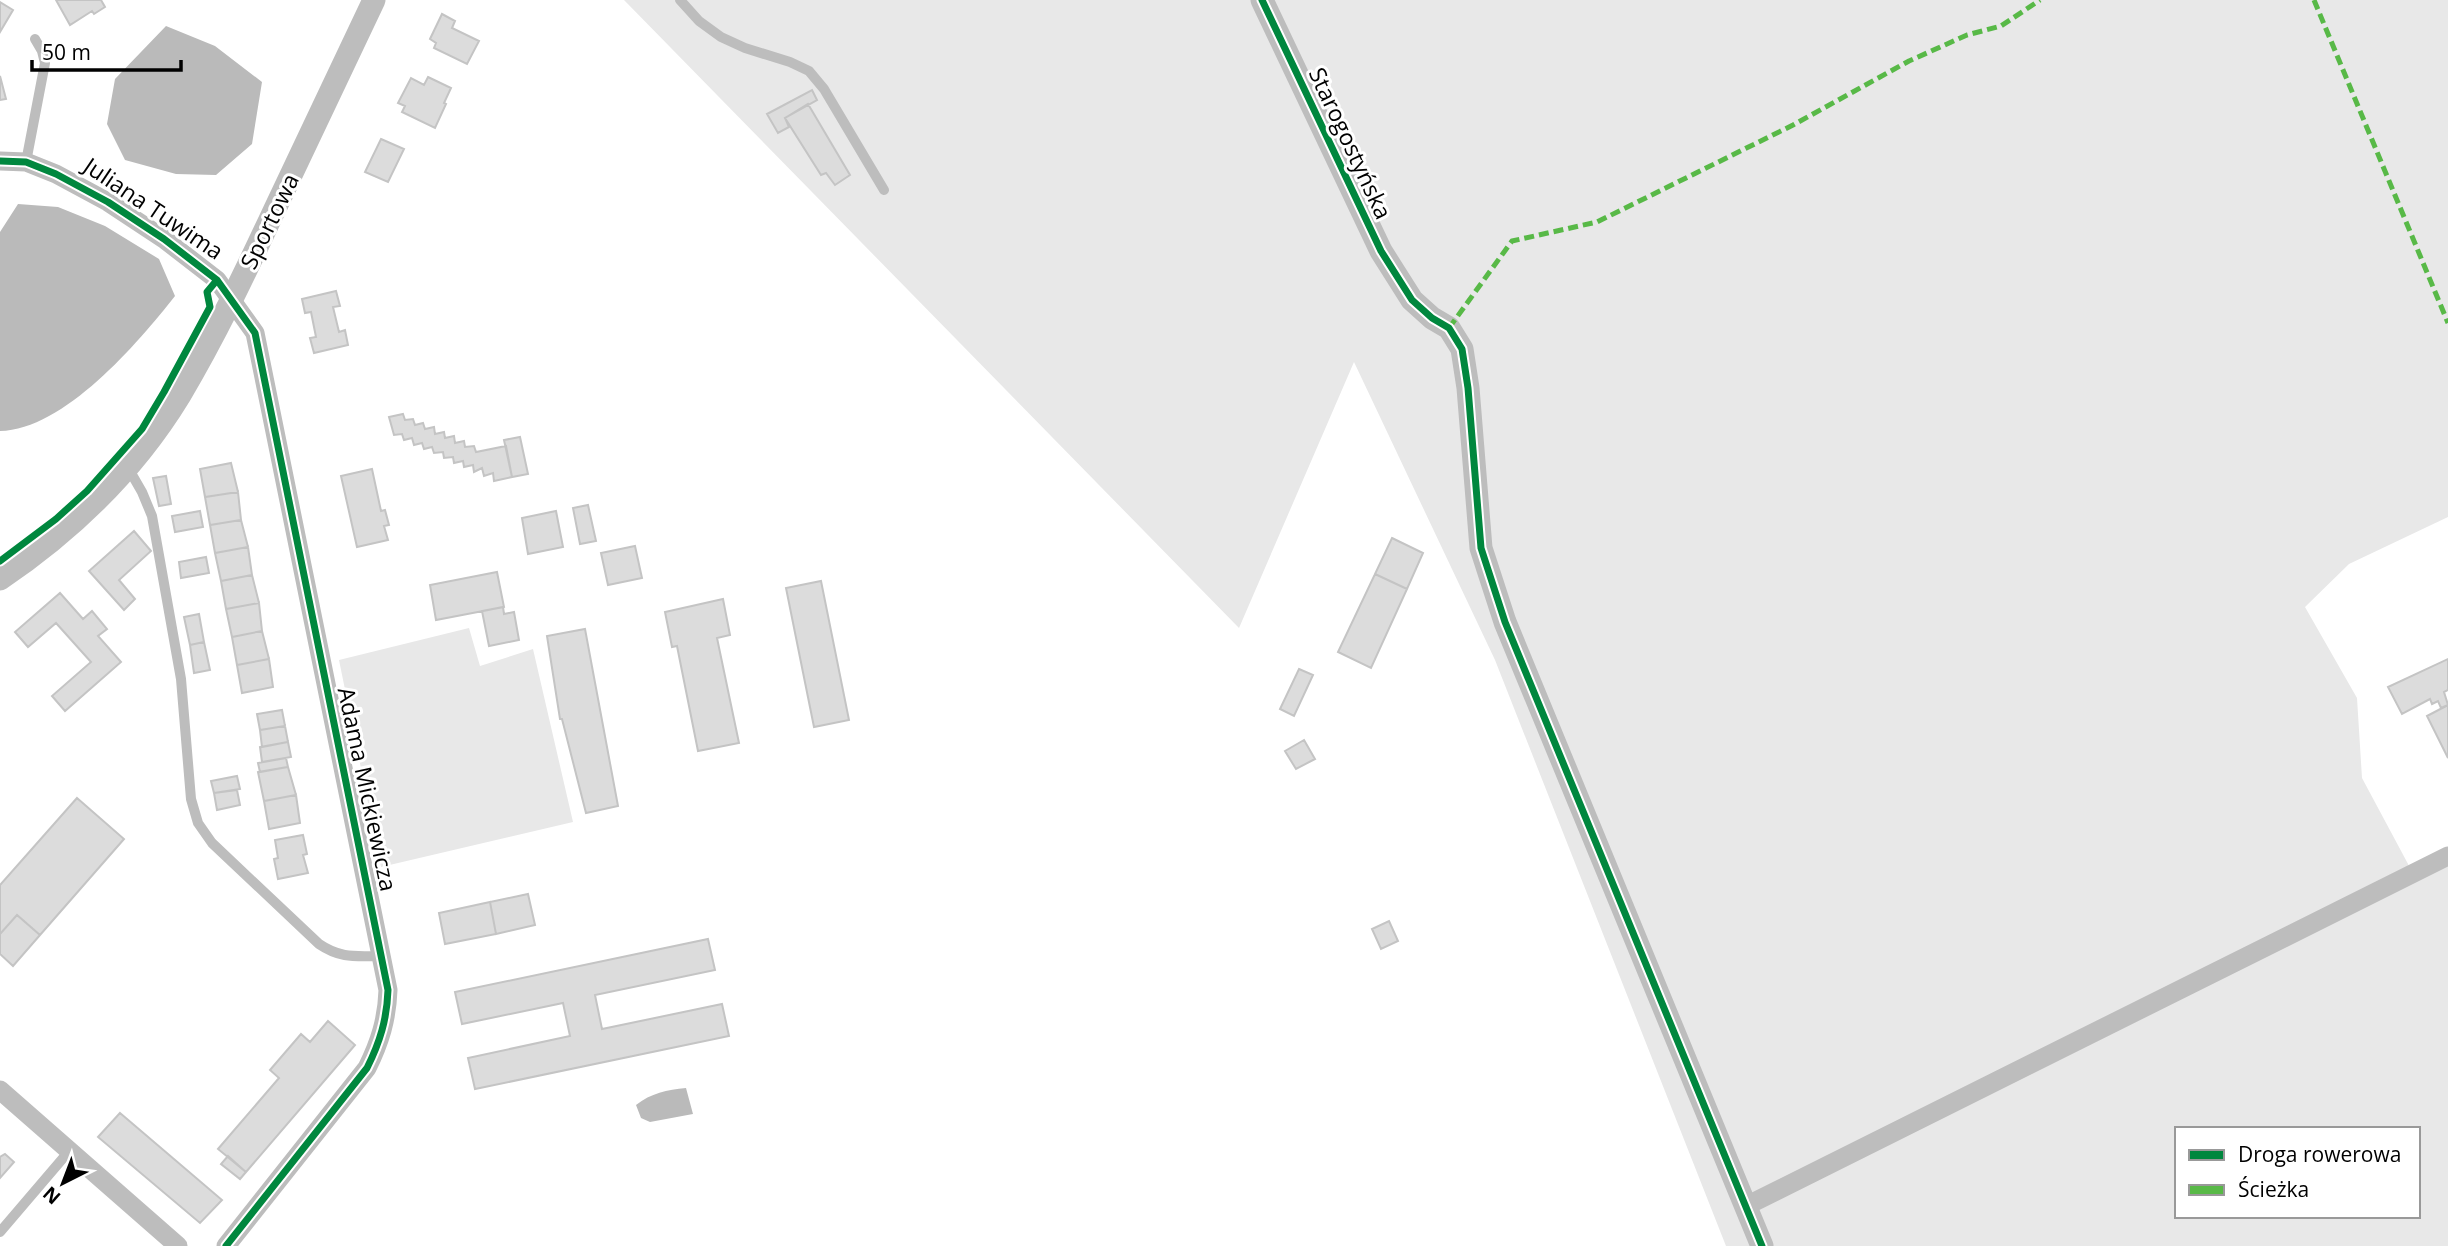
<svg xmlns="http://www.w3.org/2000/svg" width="2448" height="1246" font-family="'Open Sans',sans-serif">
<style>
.green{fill:#e8e8e8;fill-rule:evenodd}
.water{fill:#bababa}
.building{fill:#dcdcdc;stroke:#c4c4c4;stroke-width:2}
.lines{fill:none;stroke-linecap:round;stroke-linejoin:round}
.service{stroke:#bdbdbd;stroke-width:10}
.minor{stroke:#bdbdbd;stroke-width:19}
.tertiary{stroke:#bdbdbd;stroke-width:23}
.quiet{stroke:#58b947;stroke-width:5;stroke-dasharray:10 5;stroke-linecap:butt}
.cycleway-casing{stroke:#fff;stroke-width:11}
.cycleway{stroke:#00873e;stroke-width:7}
.labels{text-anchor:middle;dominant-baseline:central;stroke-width:6;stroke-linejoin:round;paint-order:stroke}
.street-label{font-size:23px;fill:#000;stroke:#fff}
</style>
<rect width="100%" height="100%" fill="#fff"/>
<!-- green -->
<path class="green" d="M 624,0 L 2448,0 L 2448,517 L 2349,564 L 2305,607 L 2357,698 L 2362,778 L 2415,877 L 2448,862 L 2448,1246 L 1726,1246 L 1495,660 L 1354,362 L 1239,628 ZM 2177,1129 L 2418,1129 L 2418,1216 L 2177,1216 Z
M 469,628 L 480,666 L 533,649 L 573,822 L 381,867 L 339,660 Z"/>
<!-- water -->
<path class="water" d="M 166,26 L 215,46 L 262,82 L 252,144 L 216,175 L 176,174 L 125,160 L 107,124 L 115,79 Z
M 18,204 L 58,207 L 105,226 L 159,259 L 175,296 C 138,343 64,430 0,431 L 0,232 Z
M 686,1088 L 693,1114 L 650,1122 L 641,1118 L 636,1105 C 651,1093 667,1090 686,1088 Z"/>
<!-- building -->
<path class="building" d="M 56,0 L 101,0 L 105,7 L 94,14 L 92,11 L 70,25 Z
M 0,2 L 13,10 L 0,32 Z
M 442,14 L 455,21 L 452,28 L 479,41 L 467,64 L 434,48 L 436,43 L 430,39 Z
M 0,76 L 6,99 L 0,100 Z
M 428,77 L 451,88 L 444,103 L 446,104 L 435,128 L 402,112 L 405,106 L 398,103 L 411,78 L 424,85 Z
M 812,90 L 817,100 L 785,118 L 789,127 L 778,133 L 767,114 Z
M 808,104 L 850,175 L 835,185 L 826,173 L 821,175 L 785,118 Z
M 381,139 L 404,149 L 388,182 L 365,172 Z
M 336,291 L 340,306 L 333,307 L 339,332 L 345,330 L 348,345 L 314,353 L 310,338 L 316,337 L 311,312 L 305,313 L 302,299 Z
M 403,414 L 405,420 L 413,419 L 415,425 L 423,423 L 425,429 L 434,427 L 435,434 L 444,432 L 445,438 L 454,436 L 455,443 L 464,441 L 465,447 L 474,446 L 476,452 L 506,446 L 512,477 L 494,481 L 493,473 L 484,476 L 482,468 L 474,472 L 473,465 L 464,467 L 463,461 L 454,463 L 453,457 L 444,458 L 443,452 L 434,453 L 432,447 L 424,449 L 422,443 L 414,445 L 412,438 L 404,440 L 402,434 L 394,435 L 389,417 Z
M 520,437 L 528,474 L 512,477 L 504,440 Z
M 231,463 L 238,492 L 205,497 L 200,469 Z
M 372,469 L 381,511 L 385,510 L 389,525 L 384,526 L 388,540 L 357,547 L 341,476 Z
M 166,476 L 171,504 L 159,506 L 153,478 Z
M 238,492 L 241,520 L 210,525 L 205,497 Z
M 588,505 L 596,541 L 580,544 L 573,508 Z
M 200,511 L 203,527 L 175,532 L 172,516 Z
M 556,511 L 563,547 L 528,554 L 522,518 Z
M 241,520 L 248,547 L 215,553 L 210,525 Z
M 134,531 L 151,551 L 119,580 L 135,599 L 124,610 L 89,571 Z
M 1392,538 L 1423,553 L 1407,589 L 1375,574 Z
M 635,546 L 642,578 L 608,585 L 601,553 Z
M 248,547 L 252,575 L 221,581 L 215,553 Z
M 206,557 L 209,573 L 181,578 L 179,562 Z
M 497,572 L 504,607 L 436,620 L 430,585 Z
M 1375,574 L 1407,589 L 1371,668 L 1338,652 Z
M 252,575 L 259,603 L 226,609 L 221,581 Z
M 821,581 L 849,720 L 814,727 L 786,588 Z
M 60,593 L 83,619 L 92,611 L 107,629 L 98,636 L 121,662 L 65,711 L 52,696 L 91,662 L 56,623 L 28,647 L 15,632 Z
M 723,599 L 730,635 L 717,638 L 739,743 L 698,751 L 677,646 L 672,647 L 665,612 Z
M 259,603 L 262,631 L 232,637 L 226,609 Z
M 503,607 L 504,614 L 514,612 L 519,640 L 489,646 L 482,611 Z
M 199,614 L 204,642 L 190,645 L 184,617 Z
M 585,629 L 618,806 L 586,813 L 562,719 L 560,719 L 547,636 Z
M 262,631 L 269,659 L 237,665 L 232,637 Z
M 204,642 L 210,670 L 194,673 L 190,645 Z
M 269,659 L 273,687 L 242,693 L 237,665 Z
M 2448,659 L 2448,690 L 2444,692 L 2448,705 L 2441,708 L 2438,701 L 2432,704 L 2430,699 L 2402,714 L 2388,687 Z
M 1299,669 L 1313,675 L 1294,716 L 1280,709 Z
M 2448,705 L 2448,758 L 2427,716 Z
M 282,710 L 285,726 L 260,730 L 257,714 Z
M 285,726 L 288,742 L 262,747 L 260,730 Z
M 1304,740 L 1315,759 L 1296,769 L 1285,751 Z
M 288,742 L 291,757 L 262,762 L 260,747 Z
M 286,758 L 288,767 L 260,772 L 258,763 Z
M 288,767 L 296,795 L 264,801 L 258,772 Z
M 237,776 L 240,789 L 214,793 L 211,781 Z
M 237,790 L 240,805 L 217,810 L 214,793 Z
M 296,795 L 300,823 L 269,829 L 264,801 Z
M 77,798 L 124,839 L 40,935 L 17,915 L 0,934 L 0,885 Z
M 303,835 L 307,854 L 303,855 L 308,873 L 278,879 L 274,859 L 278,858 L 275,840 Z
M 528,894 L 535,925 L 496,934 L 490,902 Z
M 490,902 L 496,934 L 445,944 L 439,913 Z
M 17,915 L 40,935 L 13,966 L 0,954 L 0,934 Z
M 1389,921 L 1398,941 L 1381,949 L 1372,929 Z
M 708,939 L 715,970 L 595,995 L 602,1029 L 722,1004 L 729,1036 L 475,1089 L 468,1058 L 570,1036 L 563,1003 L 462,1024 L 455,992 Z
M 328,1021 L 355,1045 L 246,1172 L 218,1149 L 279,1078 L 270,1070 L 301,1034 L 310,1042 Z
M 120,1113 L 222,1200 L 200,1223 L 98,1137 Z
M 5,1154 L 14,1162 L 0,1178 L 0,1157 Z
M 228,1156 L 246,1172 L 240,1179 L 221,1164 Z"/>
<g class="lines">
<!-- service -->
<path class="service" d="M 680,0 L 699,21 L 721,37 L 745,48 L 790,62 L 809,71 L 824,89 L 884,190
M 26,162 L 45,63 L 42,51 L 35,39
M 127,466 L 142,492 L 152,516 L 181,679 L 191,799 L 198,823 L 212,843 L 319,944 C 341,959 356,956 382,956
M 0,1232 L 70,1150"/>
<!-- minor -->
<path class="minor" d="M 0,161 L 26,162 L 56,174 L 108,202 L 164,239 L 217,280 L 255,333 L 388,990 C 387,1019 380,1042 367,1068 L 226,1246
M 0,1090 L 178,1246
M 1746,1206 L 2448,856"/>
<!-- tertiary -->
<path class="tertiary" d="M 1262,0 L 1381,251 L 1412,300 L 1432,318 L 1449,328 L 1462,349 L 1468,388 L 1481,548 L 1505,622 L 1762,1246
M 0,579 C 71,531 135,469 180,395 C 215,336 245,273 274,211 C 308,140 341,70 374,0"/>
<!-- quiet -->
<path class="quiet" d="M 2314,0 L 2448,323
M 1449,328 L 1512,241 L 1597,222 L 1793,125 L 1909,61 L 1967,35 L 2001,26 L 2040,0"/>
<!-- cycleway casing -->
<g class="cycleway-casing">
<path id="cycleway" d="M 1262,0 L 1381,251 L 1412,300 L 1432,318 L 1449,328 L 1462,349 L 1468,388 L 1481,548 L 1505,622 L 1762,1246
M 0,161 L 26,162 L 56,174 L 108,202 L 164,239 L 217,280 L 255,333 L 388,990 C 387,1019 380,1042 367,1068 L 226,1246
M 0,561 L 56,519 L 87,491 L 142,429 L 164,392 L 210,307 L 207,292 L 217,280"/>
</g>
<!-- cycleway -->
<use href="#cycleway" class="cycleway"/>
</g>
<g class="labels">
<!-- street labels -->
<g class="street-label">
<text transform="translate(1351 143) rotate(65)">Starogostyńska</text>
<text transform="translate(154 208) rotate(34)">Juliana Tuwima</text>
<text transform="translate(269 221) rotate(-64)">Sportowa</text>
<text transform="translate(368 789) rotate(78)">Adama Mickiewicza</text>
</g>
</g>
<!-- legend -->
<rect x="2175" y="1127" width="245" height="91" fill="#ffffff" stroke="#999999" stroke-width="2"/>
<rect x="2189" y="1150" width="35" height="10" fill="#00873e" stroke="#999999" stroke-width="2"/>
<text x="2238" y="1162" font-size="21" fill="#000000">Droga rowerowa</text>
<rect x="2189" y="1185" width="35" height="10" fill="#58b947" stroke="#999999" stroke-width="2"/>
<text x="2238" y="1197" font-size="21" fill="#000000">Ścieżka</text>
<!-- north arrow -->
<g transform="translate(63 1183) rotate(222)" stroke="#ffffff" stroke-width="5" paint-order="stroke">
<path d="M0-5L12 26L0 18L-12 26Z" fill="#000000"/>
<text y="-10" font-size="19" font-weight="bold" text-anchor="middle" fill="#000000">N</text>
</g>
<!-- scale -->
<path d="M32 60v10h149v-10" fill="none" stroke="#000000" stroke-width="3.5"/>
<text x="42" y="60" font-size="21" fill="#000000" stroke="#ffffff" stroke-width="5" paint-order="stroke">50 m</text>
</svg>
